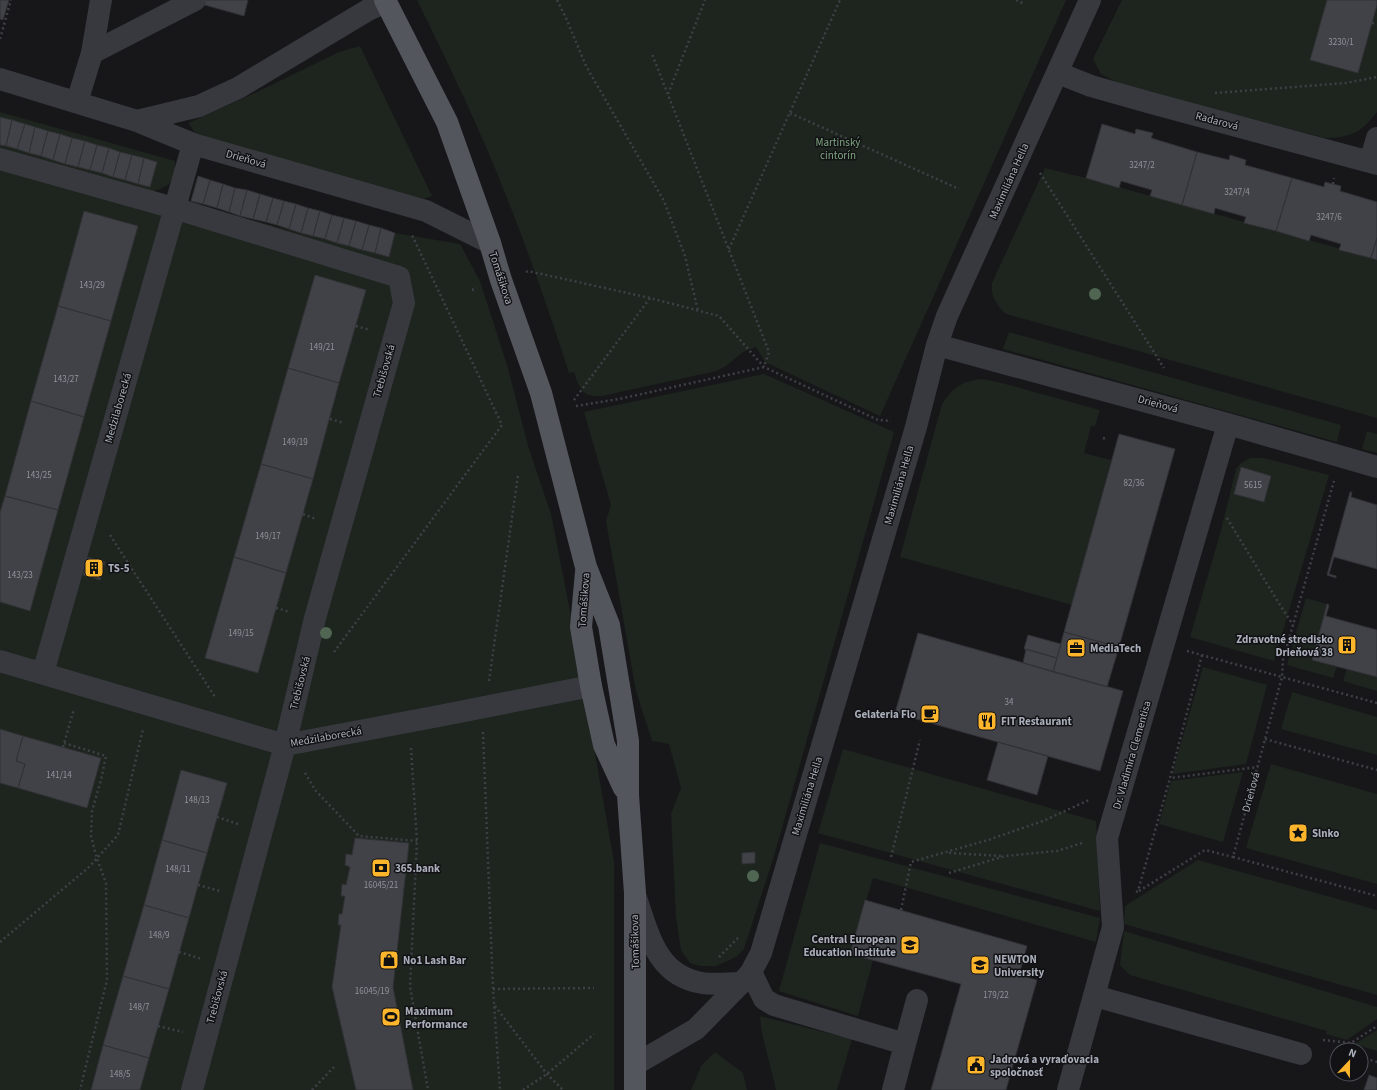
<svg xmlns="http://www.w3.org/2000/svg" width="1377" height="1090" font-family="'Source Sans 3',sans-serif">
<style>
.green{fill:#1d251e}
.building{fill:#414247;stroke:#313136}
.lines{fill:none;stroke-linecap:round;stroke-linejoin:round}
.path{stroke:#3e4046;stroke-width:2.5;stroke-dasharray:2 3;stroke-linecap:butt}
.minor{stroke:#38393f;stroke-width:22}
.major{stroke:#54565e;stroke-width:22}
.tree{fill:#506653}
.labels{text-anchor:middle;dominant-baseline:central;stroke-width:3;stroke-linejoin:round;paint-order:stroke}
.number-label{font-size:9px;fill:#8f939d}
.street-label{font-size:11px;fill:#a9aeba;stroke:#121215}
.park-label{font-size:11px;fill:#7fa681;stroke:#121215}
.poi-label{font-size:11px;font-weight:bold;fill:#a9aeba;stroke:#121215;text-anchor:start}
</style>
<rect width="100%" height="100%" fill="#17171a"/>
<!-- green -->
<path class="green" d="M 417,0 L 1066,0 L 880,416 L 765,362 L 756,347 L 743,352 L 726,366 L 716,371 L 602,396 C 582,397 580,390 574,372 L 569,373 C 550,314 530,256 507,198 C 481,131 449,65 417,0 Z
M 1122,0 L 1377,0 L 1377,112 C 1362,132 1350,138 1325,138 L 1123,86 L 1101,74 L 1093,59 Z
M 360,46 L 432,196 L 423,199 L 197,135 L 188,123 L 255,93 L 339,52 Z
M 0,112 L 175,161 C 176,174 174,184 160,189 C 156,191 151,191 148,192 L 389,257 L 395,233 L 460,244 L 480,281 L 507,365 L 529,449 L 551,514 L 572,621 L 614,862 L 614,1090 L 0,1090 Z
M 1045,168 L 1086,178 L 1377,259 L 1377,418 L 1006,314 C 997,305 990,297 992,283 Z
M 1009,332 L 1341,425 L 1337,442 L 1003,349 Z
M 764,374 L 894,432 L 774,856 L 744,949 L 736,957 L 716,966 L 701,966 L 690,963 L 681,950 L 676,917 L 671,814 L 681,788 L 669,744 L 652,741 L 636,691 L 606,521 L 611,505 L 584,412 Z
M 981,379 L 998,382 L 1100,410 L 1095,426 L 1091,426 L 1084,453 L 1111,460 L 1072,605 L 900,557 L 942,404 C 954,387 960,382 981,379 Z
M 1367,431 L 1377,434 L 1377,453 L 1362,449 Z
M 1250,458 L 1263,458 L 1329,475 L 1274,661 L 1190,637 L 1220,534 L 1236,469 L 1240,464 Z
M 1306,598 L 1327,604 L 1312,660 L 1337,666 L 1333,678 L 1287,665 Z
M 1203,667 L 1267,685 L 1246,764 L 1172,774 Z
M 1347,669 L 1377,677 L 1377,691 L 1343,681 Z
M 1292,692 L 1377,717 L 1377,755 L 1281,729 Z
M 843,749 L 1096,821 L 1100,911 L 818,833 Z
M 1271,764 L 1377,794 L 1377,884 L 1246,848 Z
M 1243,772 L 1223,842 L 1159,824 L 1171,781 Z
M 820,843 L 1100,918 L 1096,942 L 873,878 L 850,953 L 873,960 L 858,1016 L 779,991 Z
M 1198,860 L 1377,910 L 1377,995 L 1124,924 L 1125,906 Z
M 1124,931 L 1377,1007 L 1377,1019 L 1347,1040 L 1326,1034 L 1327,1031 L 1130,975 L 1120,965 Z
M 760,1016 L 852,1039 L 837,1090 L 776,1090 L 762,1033 Z
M 1377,1030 L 1377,1051 L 1355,1044 Z
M 715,1052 L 743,1073 L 747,1090 L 691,1090 L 701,1066 Z"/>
<!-- building -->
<path class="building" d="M 0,0 L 9,0 L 3,20 L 0,19 Z
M 187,0 L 248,0 L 244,16 Z
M 1327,0 L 1377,0 L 1377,5 L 1358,73 L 1310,60 Z
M 0,117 L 12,120 L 6,146 L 0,145 Z
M 12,120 L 25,124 L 17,149 L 6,146 Z
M 25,124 L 35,127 L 29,153 L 17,149 Z
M 1102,124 L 1135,134 L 1136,129 L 1153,133 L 1151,138 L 1197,152 L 1182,205 L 1150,196 L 1152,190 L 1121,181 L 1119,188 L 1086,178 Z
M 35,127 L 48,131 L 41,156 L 29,153 Z
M 48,131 L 60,134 L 53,160 L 41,156 Z
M 60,134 L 72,138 L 65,164 L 53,160 Z
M 72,138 L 85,141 L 78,167 L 65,164 Z
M 85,141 L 97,145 L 90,170 L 78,167 Z
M 97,145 L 109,148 L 102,173 L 90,170 Z
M 109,148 L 120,152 L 113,177 L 102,173 Z
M 120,152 L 132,155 L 125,180 L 113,177 Z
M 1197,152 L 1229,160 L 1230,155 L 1246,160 L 1245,165 L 1292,178 L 1276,231 L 1244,223 L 1246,217 L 1215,208 L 1214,214 L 1182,205 Z
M 132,155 L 144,158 L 138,184 L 125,180 Z
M 144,158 L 157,162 L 150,187 L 138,184 Z
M 198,176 L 210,180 L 203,204 L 191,201 Z
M 1292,178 L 1324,187 L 1325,182 L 1341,186 L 1340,191 L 1377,202 L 1377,238 L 1371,258 L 1339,250 L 1341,244 L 1311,235 L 1309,241 L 1276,231 Z
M 210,180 L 223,184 L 217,208 L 203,204 Z
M 223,184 L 235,188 L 229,212 L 217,208 Z
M 235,188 L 247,190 L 240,216 L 229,212 Z
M 247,190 L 260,194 L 253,219 L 240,216 Z
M 260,194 L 273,198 L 266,222 L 253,219 Z
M 273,198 L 284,201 L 277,225 L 266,222 Z
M 284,201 L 296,204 L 289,229 L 277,225 Z
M 296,204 L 308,208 L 301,233 L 289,229 Z
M 308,208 L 320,211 L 313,236 L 301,233 Z
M 84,211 L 138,226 L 111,321 L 58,306 Z
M 320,211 L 332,215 L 325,239 L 313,236 Z
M 332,215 L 344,218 L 337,243 L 325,239 Z
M 344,218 L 356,221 L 349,246 L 337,243 Z
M 356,221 L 369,225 L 362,250 L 349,246 Z
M 369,225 L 381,228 L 375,253 L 362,250 Z
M 381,228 L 395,233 L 389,257 L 375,253 Z
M 1377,238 L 1377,260 L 1371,258 Z
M 315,275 L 366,290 L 339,383 L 288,368 Z
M 58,306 L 111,321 L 84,417 L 31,401 Z
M 288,368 L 339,383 L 313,479 L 261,464 Z
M 31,401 L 84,417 L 58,510 L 5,496 Z
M 1119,434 L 1175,449 L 1119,647 L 1064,632 Z
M 261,464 L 313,479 L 286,573 L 234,557 Z
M 1241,467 L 1271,476 L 1264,502 L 1234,494 Z
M 1350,492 L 1352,492 L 1351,497 L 1377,505 L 1377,569 L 1334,557 L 1329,574 L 1336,576 L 1336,578 L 1327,575 Z
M 5,496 L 58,510 L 30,611 L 0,602 L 0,512 Z
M 88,557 L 105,562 L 100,580 L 83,575 Z
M 234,557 L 286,573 L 258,673 L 205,658 Z
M 1327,604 L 1329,605 L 1326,616 L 1377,630 L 1377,677 L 1312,660 Z
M 1064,632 L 1119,647 L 1107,687 L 1053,672 Z
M 918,633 L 1123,691 L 1100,771 L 895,713 Z
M 1028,635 L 1061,644 L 1057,658 L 1024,649 Z
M 1026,649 L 1057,658 L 1053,672 L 1023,663 Z
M 0,729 L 23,736 L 16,761 L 25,764 L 18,788 L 0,783 Z
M 23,736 L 101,758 L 87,808 L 18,788 L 25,764 L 16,761 Z
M 998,742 L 1048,756 L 1037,795 L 987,780 Z
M 181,770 L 227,783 L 207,853 L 162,840 Z
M 355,838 L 409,843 L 393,987 L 413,1090 L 356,1090 L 332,987 L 341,925 L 338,925 L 339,914 L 342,914 L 345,896 L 341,896 L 342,884 L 346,885 L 350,867 L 345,865 L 346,854 L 352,855 Z
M 162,840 L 207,853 L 189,918 L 144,905 Z
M 755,852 L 755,863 L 742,864 L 742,853 Z
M 865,900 L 1027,946 L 1019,975 L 1037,980 L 1006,1090 L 931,1090 L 961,984 L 850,954 Z
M 144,905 L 189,918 L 169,989 L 123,976 Z
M 123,976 L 169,989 L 149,1058 L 103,1045 Z
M 103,1045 L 149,1058 L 140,1090 L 91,1090 Z
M 1369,1075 L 1377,1078 L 1377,1090 L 1364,1090 Z"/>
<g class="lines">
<!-- path -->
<path class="path" d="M 557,0 L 566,18 L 586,66 L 664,201 L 685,256 L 698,311
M 1016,0 L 1024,4
M 1372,23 L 1377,24
M 0,39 L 11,0
M 1215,93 L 1346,83 L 1377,77
M 668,94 L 705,0
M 790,113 L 959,189
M 1040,173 L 1164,368
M 1333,184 L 1334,178
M 729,249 L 840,0
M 526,272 L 528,271 L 650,298 L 719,316 L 764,367 L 878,420 L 891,421
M 472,290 L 477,288
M 356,326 L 370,330
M 574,400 L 650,298
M 576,406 L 619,399 L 764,367 L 769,352 L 652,54
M 330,419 L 344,423
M 1103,438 L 1107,439
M 303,514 L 316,519
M 1227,518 L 1275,597 L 1293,625
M 110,535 L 215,697
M 276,608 L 290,612
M 1187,651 L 1282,677 L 1283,660 L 1334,481
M 334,652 L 502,425 L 411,233
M 1202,655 L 1170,778 L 1258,767
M 489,681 L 518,475
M 1377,703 L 1282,677 L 1233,857 L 1377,896
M 483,732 L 493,989 L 500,1090
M 1265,739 L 1377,770
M 64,743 L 106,756 L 101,780 L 92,811 L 91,836 L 97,859 L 106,883 L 107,980 L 80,1090
M 63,747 L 74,709
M 411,748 L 417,841 L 410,987 L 428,1090
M 305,773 L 316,791 L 359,836 L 417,841
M 217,817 L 238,824
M 949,853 L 1002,856
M 891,857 L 920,740
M 949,873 L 1005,856 L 1057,851 L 1082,843
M 198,885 L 220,891
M 1139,891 L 1205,850 L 1233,857
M 1136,892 L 1138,891 L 1170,778
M 901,910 L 911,862 L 988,840 L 1043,821 L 1091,799
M 0,942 L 88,868 L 118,835 L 143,729
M 179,952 L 202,959
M 719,957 L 738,938
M 493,989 L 594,988
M 495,1006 L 547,1074 L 563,1090
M 158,1026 L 183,1032
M 1323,1040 L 1351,1043 L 1377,1026
M 1350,1050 L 1351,1043
M 1361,1057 L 1377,1062
M 312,1090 L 334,1067
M 523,1090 L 547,1074 L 594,1034"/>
<!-- minor -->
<path class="minor" d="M 92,53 L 195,0
M 1058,73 L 1091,86 L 1151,103 L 1377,164
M 0,79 L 137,121 L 193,144 L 426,211 L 490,243
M 77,102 L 92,53 L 101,0
M 137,121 L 199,106 L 238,88 L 368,10 L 386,2
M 0,159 L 174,208 L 399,277 L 404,303 L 315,618 L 285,745 L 192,1090
M 1370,162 L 1377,138
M 937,345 L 1228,424 L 1377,467
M 0,661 L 285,745 L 439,716 L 591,686
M 43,673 L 193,144
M 636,898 C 649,935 657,976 702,983 C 715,985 729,983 742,983
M 751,972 L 764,999 L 774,1005 L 905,1044 L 917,1000
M 1095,996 L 1301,1054
M 636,1064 L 696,1029 L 747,977 L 751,972 L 761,953 L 916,427 L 937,345 L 947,316 L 1090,0
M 893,1090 L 905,1044
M 1068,1090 L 1113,927 L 1107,838 L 1228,424"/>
<!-- major -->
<path class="major" d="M 385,0 L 447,122 L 490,243 L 501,280 L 541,393 L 586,567 L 609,625 L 628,741 L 628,795 L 635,893 L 635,1090
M 586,572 L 581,627 L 591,686 L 604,745 L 624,788"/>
</g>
<!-- trees -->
<g class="tree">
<circle cx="1095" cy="294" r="6"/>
<circle cx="326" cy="633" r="6"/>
<circle cx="753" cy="876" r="6"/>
</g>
<!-- icons -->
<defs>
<g id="building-square" transform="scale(1)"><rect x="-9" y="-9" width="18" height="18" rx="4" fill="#fdb52c" stroke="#121215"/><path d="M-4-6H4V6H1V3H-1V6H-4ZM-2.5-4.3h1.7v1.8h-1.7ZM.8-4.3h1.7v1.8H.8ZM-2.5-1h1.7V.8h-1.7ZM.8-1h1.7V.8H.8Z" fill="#111"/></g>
<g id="office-square" transform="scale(1)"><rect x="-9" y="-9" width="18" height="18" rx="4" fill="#fdb52c" stroke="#121215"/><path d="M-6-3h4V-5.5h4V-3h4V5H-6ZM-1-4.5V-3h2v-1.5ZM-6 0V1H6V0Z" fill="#111"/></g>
<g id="cafe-square" transform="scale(1)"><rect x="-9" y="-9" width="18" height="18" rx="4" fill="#fdb52c" stroke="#121215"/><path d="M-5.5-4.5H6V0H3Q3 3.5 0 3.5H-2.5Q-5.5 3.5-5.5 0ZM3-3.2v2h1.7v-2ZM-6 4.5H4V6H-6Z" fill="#111"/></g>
<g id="restaurant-square" transform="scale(1)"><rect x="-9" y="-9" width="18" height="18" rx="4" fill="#fdb52c" stroke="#121215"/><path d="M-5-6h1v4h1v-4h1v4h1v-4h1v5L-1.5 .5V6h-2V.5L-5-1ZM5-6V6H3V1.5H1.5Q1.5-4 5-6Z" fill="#111"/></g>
<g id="sight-square" transform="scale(1)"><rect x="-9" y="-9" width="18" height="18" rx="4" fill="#fdb52c" stroke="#121215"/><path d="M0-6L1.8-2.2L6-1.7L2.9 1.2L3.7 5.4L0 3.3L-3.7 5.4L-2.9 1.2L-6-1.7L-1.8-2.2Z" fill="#111"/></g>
<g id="bank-square" transform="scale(1)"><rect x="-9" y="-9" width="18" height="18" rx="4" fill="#fdb52c" stroke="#121215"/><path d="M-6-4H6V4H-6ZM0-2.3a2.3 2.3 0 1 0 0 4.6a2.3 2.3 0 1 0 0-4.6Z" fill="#111"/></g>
<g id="university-square" transform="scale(1)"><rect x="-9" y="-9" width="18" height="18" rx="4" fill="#fdb52c" stroke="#121215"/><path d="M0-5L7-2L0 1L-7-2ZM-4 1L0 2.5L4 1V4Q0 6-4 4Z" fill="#111"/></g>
<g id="shop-square" transform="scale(1)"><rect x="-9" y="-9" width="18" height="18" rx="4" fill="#fdb52c" stroke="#121215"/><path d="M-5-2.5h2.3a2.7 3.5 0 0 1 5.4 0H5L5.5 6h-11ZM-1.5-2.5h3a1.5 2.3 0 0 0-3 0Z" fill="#111"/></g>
<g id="stadium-square" transform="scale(1)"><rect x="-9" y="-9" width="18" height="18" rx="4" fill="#fdb52c" stroke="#121215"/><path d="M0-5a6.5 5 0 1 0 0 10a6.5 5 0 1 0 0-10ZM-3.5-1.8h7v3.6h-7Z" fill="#111"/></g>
<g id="civic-square" transform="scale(1)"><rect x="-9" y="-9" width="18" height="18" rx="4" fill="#fdb52c" stroke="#121215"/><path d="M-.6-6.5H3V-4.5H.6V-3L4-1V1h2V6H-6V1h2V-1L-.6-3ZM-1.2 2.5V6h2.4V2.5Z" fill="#111"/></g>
</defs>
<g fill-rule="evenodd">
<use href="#building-square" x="94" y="568"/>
<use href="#building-square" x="1347" y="645"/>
<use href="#office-square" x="1076" y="648"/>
<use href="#cafe-square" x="930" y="714"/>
<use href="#restaurant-square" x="987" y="721"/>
<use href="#sight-square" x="1298" y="833"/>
<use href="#bank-square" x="381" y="868"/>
<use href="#university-square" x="910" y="945"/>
<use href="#shop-square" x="389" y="960"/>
<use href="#university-square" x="980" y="965"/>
<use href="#stadium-square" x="391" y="1017"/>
<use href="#civic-square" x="976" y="1065"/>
</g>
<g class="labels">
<!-- number labels -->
<g class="number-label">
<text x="1341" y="42">3230/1</text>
<text x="1142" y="165">3247/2</text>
<text x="1237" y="192">3247/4</text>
<text x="1329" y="217">3247/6</text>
<text x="92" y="285">143/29</text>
<text x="322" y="347">149/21</text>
<text x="66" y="379">143/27</text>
<text x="295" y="442">149/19</text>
<text x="39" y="475">143/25</text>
<text x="1134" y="483">82/36</text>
<text x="1253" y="485">5615</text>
<text x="268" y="536">149/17</text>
<text x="20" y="575">143/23</text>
<text x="241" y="633">149/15</text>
<text x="1009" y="702">34</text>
<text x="59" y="775">141/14</text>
<text x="197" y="800">148/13</text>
<text x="178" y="869">148/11</text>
<text x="381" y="885">16045/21</text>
<text x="159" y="935">148/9</text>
<text x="372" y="991">16045/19</text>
<text x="996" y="995">179/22</text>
<text x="139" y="1007">148/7</text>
<text x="120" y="1074">148/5</text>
</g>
<!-- street labels -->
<g class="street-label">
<text transform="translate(1217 121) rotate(15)">Radarová</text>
<text transform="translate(246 159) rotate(16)">Drieňová</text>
<text transform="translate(1009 181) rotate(-66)">Maximiliána Hella</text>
<text transform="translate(501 278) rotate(72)">Tomášikova</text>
<text transform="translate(384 371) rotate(-74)">Trebišovská</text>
<text transform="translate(1158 404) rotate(15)">Drieňová</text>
<text transform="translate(118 408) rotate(-74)">Medzilaborecká</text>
<text transform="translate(899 485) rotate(-74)">Maximiliána Hella</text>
<text transform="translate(584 600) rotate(-86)">Tomášikova</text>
<text transform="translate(300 683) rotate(-76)">Trebišovská</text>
<text transform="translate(326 737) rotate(-10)">Medzilaborecká</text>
<text transform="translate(1132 755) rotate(-74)">Dr. Vladimíra Clementisa</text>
<text transform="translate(1251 792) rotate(-75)">Drieňová</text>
<text transform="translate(807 796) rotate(-73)">Maximiliána Hella</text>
<text transform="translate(635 942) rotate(-91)">Tomášikova</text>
<text transform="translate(217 997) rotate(-75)">Trebišovská</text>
</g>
<!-- park labels -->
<g class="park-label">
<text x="838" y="142">Martinský<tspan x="838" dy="13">cintorín</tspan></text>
</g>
<!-- poi labels -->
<g class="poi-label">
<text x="108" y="568">TS-5</text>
<text x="1333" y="639" text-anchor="end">Zdravotné stredisko<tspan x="1333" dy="13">Drieňová 38</tspan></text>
<text x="1090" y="648">MediaTech</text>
<text x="916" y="714" text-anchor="end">Gelateria Flo</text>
<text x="1001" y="721">FIT Restaurant</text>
<text x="1312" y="833">Slnko</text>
<text x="395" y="868">365.bank</text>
<text x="896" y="939" text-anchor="end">Central European<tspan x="896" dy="13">Education Institute</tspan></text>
<text x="994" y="959">NEWTON<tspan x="994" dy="13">University</tspan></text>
<text x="403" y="960">No1 Lash Bar</text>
<text x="405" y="1011">Maximum<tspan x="405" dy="13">Performance</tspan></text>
<text x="990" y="1059">Jadrová a vyraďovacia<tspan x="990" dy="13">spoločnosť</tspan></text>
</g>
</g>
<!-- north arrow -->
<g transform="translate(1349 1062) rotate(22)"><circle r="19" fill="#121215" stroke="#4e5057"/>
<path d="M0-3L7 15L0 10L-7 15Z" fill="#fdb52c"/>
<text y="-6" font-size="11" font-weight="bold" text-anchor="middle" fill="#a9aeba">N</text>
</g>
</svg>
